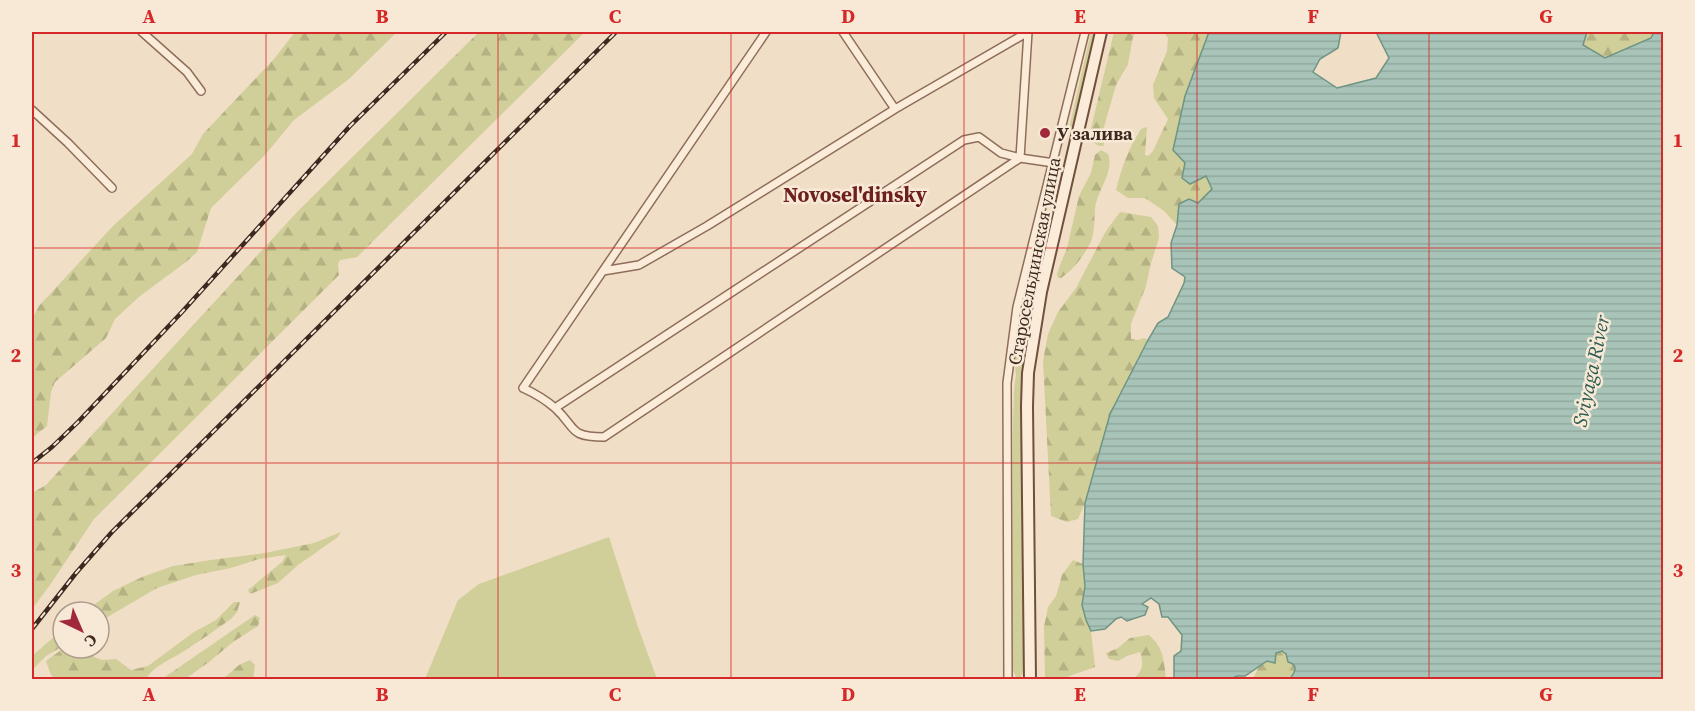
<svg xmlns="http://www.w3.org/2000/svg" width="1695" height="711" font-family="'Source Serif 4',serif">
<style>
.grass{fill:#d0ce99}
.forest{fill:url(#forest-firs)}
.water{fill:url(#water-rules);stroke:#6e9484;stroke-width:1.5}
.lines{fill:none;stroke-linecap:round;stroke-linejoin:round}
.street-casing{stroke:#8e6e5a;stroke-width:10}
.secondary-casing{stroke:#704f3d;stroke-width:14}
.street{stroke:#fbecda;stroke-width:7}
.secondary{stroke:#fbecda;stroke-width:10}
.rail-casing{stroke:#3d291f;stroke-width:4.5}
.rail{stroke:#f8e9d6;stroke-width:2;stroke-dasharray:7;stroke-linecap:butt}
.grid{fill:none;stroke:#d62828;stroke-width:1.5;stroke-opacity:0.55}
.poi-dot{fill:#a1273a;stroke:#f8e9d6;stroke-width:2}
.labels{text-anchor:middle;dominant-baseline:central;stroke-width:5;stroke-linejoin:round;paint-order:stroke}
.poi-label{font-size:18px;font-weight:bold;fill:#3d291f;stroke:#f8e9d6;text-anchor:start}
.street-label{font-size:18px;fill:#3d291f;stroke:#f8e9d6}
.water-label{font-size:20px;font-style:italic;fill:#2d5e53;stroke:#f8e9d6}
.quarter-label{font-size:21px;font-weight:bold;fill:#6d201c;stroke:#f8e9d6}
.neatline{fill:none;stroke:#d62828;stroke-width:2}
.grid-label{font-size:20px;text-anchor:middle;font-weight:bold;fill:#d62828}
</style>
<defs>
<pattern id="forest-firs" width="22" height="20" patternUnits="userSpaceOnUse" patternTransform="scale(1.5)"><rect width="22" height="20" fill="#d0ce99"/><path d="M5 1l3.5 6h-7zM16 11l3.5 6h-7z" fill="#b4b183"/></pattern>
<pattern id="water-rules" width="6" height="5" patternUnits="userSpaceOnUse" patternTransform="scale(1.5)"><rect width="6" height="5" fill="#a8c4b8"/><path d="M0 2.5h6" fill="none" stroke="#92a89e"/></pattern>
</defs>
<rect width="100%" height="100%" fill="#f1dec6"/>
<!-- grass -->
<path class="grass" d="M 1091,32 L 1099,32 L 1076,130 L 1069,129 Z
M 1031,305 L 1033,309 L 1027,343 L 1024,368 L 1024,669 L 1020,679 L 1017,679 L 1013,670 L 1012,615 L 1013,425 L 1014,390 L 1016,375 L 1014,358 L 1026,312 Z
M 609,537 L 638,627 L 657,679 L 425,679 L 458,600 L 479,584 Z"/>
<!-- forest -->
<path class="forest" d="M 295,32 L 397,32 L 349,79 L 294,120 L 265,155 L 211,208 L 197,252 L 186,262 L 140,296 L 115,319 L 106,338 L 55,382 L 51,392 L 47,426 L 32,438 L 32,319 L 39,306 L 113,226 L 192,154 L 203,134 L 274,59 Z
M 479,32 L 585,32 L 357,257 L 340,260 L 338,264 L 339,275 L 94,519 L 50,585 L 32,609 L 32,493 L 46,485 L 298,211 Z
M 1114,32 L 1136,32 L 1133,37 L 1128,64 L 1116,85 L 1104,127 L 1104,144 L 1103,146 C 1095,147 1092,140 1090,133 Z
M 1153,32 L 1209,32 L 1185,96 L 1173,150 L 1206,176 L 1213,189 L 1197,203 L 1179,204 L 1177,225 L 1164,211 L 1145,198 L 1128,198 L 1116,190 C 1122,167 1128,149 1141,129 L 1147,127 L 1145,155 L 1148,156 L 1153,151 L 1168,119 L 1154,98 L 1153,85 L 1167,51 L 1168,38 L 1165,34 Z
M 1587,32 L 1654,32 L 1651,38 L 1605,58 L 1583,45 Z
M 1101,150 L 1108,154 C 1115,171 1097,191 1095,208 C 1094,219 1095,231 1091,241 C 1085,255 1073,270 1061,278 L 1058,278 L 1057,274 L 1059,268 L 1067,248 L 1079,196 L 1091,173 L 1095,155 Z
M 1120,212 L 1151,217 L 1158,226 L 1159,238 L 1151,263 L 1146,286 L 1131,324 L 1131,339 L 1138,340 L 1144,338 L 1148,340 L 1110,414 L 1085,503 L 1078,519 L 1067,522 L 1051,516 L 1043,361 L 1048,334 L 1058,312 L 1076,288 L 1106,231 Z
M 341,532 L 338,537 L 298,565 L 278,583 L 250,594 L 248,590 L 282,562 L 286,555 L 259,559 L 231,568 L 196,575 L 157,588 L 99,622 L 99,612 L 84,612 L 113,591 L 142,577 L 173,566 L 211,560 L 265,553 L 314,543 Z
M 1073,560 L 1083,564 L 1085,586 L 1082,605 L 1086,620 L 1091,631 L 1095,667 L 1061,679 L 1047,679 L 1045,678 L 1044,627 L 1048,607 L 1056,596 L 1062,575 Z
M 234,602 L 240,602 L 237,612 L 231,619 C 215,630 200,641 184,651 C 171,660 154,665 146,679 L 55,679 L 51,675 L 46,661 L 64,648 L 89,648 L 94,657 L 102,660 L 116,659 L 131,670 L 148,666 L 194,632 L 216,620 Z
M 255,615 L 260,618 L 258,626 L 233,642 L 209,662 L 185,679 L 162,679 Z
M 63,629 L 63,646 L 46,656 L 32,670 L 32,656 Z
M 1149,635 C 1164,648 1164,661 1166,679 L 1133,679 C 1143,672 1144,663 1140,652 L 1127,656 L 1118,661 L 1109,659 L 1106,653 L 1118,648 L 1130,638 Z
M 1278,651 L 1284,652 L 1288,662 L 1295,666 L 1295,672 L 1290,679 L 1253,679 L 1259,666 L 1267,661 L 1273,663 L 1276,659 L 1276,653 Z
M 250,660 L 255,665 L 253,679 L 223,679 L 239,665 Z"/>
<!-- water -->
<path class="water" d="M 1209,32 L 1341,32 L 1338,48 L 1320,59 L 1313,72 L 1337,88 L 1376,78 L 1389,58 L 1376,32 L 1587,32 L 1583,45 L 1605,58 L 1651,38 L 1654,32 L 1663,32 L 1663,679 L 1290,679 C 1295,672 1299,665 1288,662 L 1286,654 L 1282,651 L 1276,653 L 1275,663 L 1267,661 L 1245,676 L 1237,676 L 1231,679 L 1173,679 L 1174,677 L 1174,656 L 1181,651 L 1182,635 L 1168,617 L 1162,617 L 1159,604 L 1151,598 L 1142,604 L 1148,607 L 1145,615 L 1127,621 L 1121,617 L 1116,619 L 1105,629 L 1091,631 L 1086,620 L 1082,605 L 1085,586 L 1083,564 L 1085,503 L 1110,414 L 1148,340 L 1158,323 L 1168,317 L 1184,283 L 1185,277 L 1172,268 L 1171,243 L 1177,225 L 1179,204 L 1189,199 L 1198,203 L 1212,189 L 1206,176 L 1190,184 L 1182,178 L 1185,163 L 1173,150 L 1185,96 Z"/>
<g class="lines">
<!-- street casing -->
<g class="street-casing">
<path id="street" d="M 142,32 L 187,72 L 201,91
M 766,32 L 523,388 C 534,393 546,400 555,408 C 577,428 568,437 604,437 L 1020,158
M 843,32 L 895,109
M 32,110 L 68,143 L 112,188
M 603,271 L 639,265 L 707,226 L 895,109 L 1028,32 L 1020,158
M 1022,288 L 1041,292
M 555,408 L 964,140 L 979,137 L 1001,153 L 1020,158 L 1054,163
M 1008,680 L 1007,383 L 1017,307 L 1085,32"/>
</g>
<!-- secondary casing -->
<g class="secondary-casing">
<path id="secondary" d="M 1030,680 L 1027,406 L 1028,373 L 1041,292 L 1101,32"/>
</g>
<!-- street -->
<use href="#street" class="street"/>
<!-- secondary -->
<use href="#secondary" class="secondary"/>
<!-- rail casing -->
<g class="rail-casing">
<path id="rail" d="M 32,463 L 52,447 L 78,422 L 182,312 L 350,126 L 446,32
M 32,629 L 76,573 L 112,532 L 616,32"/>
</g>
<!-- rail -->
<use href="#rail" class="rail"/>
</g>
<!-- grid -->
<path class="grid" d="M 266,32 L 266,680M 498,32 L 498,680M 731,32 L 731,680M 964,32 L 964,680M 1197,32 L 1197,680M 1429,32 L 1429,680M 32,248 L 1664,248M 32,463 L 1664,463"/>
<!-- markers -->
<circle class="poi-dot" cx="1045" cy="133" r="6"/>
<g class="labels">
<!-- poi labels -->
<g class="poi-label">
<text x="1057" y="133">У залива</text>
</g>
<!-- street labels -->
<g class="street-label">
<text transform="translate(1034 261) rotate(-79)">Старосельдинская улица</text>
</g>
<!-- water labels -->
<g class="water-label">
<text transform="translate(1591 371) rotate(-78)">Sviyaga River</text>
</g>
<!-- quarter labels -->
<g class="quarter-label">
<text x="855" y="194">Novosel'dinsky</text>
</g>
</g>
<!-- border -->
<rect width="1695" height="711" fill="none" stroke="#f8e9d6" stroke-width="66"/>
<!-- north arrow -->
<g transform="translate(81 630) rotate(136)"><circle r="28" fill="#f8e9d6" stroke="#ad9c8d" stroke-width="1.5"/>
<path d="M0-4.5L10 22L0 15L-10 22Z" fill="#a1273a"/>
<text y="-9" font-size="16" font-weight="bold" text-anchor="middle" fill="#3d291f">С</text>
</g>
<rect x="33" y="33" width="1629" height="645" class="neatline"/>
<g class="grid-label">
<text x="149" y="23">A</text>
<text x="382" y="23">B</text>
<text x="615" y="23">C</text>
<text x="848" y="23">D</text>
<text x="1080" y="23">E</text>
<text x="1313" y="23">F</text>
<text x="1546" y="23">G</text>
<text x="16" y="147">1</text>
<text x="1678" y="147">1</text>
<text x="16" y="362">2</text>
<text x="1678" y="362">2</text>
<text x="16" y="577">3</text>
<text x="1678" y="577">3</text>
<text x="149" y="701">A</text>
<text x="382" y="701">B</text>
<text x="615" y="701">C</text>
<text x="848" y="701">D</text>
<text x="1080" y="701">E</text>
<text x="1313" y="701">F</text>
<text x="1546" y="701">G</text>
</g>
</svg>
